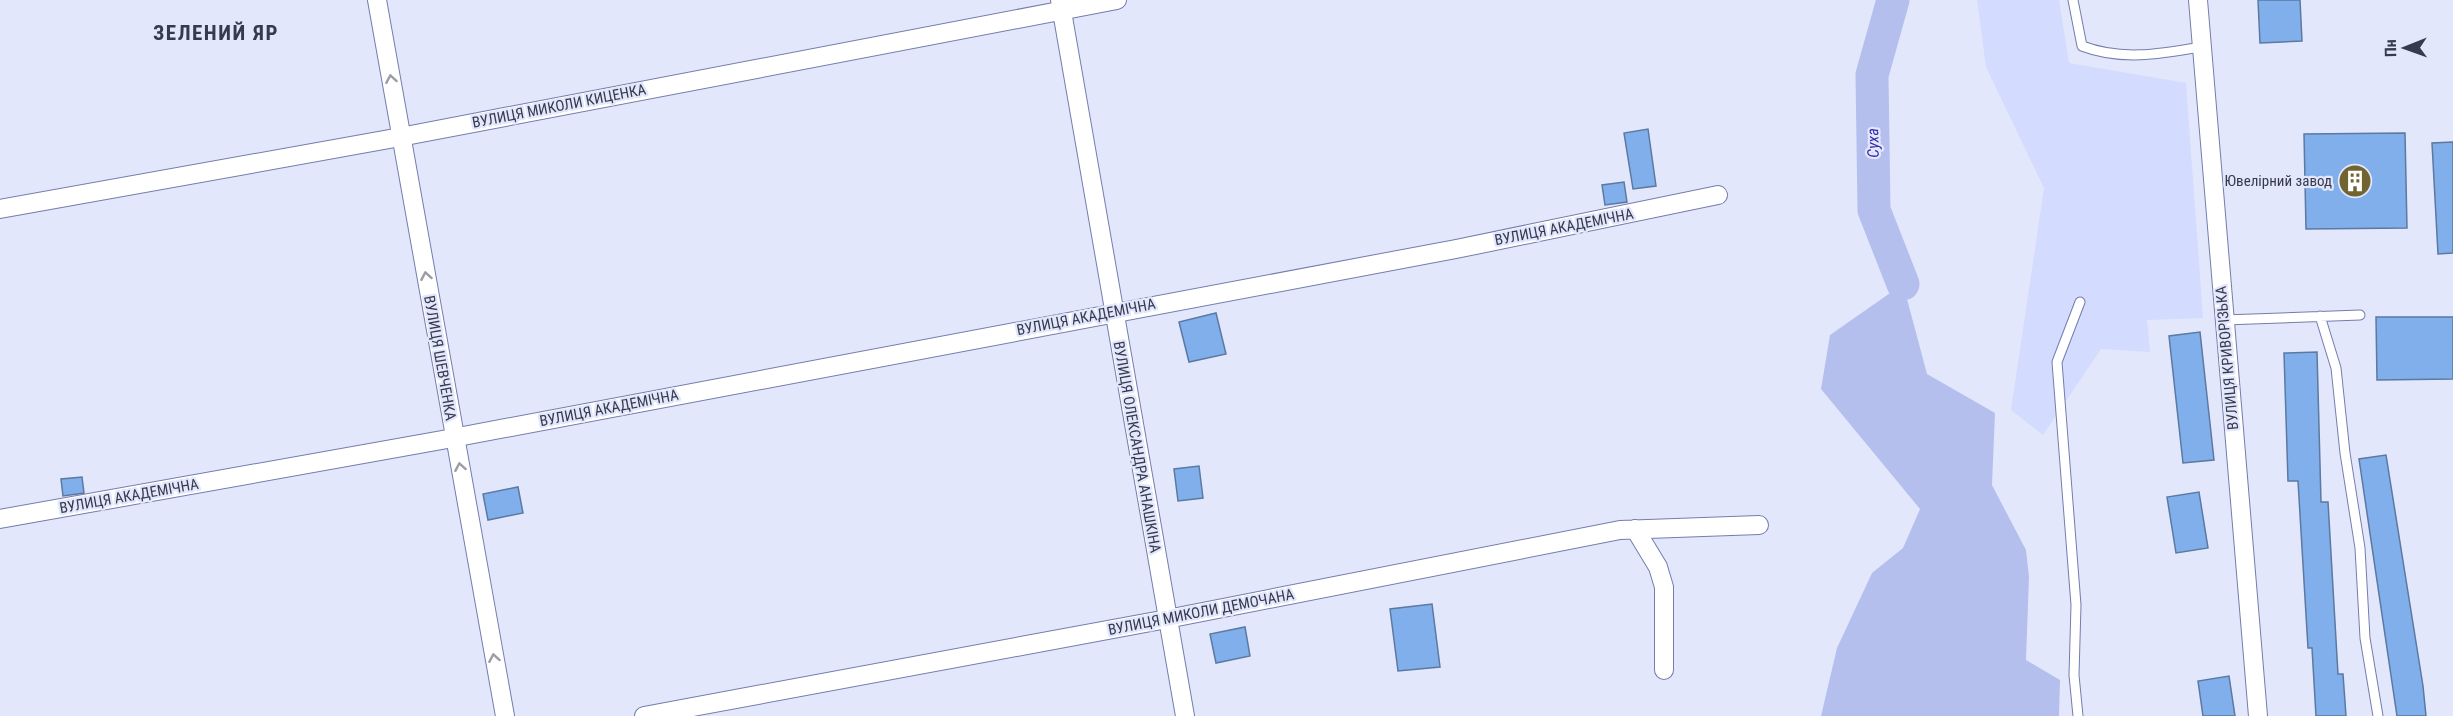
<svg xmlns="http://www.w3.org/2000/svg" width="2453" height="716" font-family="'Roboto Condensed',sans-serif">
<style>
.built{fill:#d3dbfe}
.water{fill:#b5bfee}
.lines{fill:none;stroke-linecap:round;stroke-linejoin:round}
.river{stroke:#b5bfee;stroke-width:33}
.building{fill:#81afec;stroke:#5b79a1;stroke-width:1.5}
.service-casing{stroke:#747dab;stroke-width:11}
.minor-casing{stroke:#747dab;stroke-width:20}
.service{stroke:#fff;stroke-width:9}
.minor{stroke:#fff;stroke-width:18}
.oneway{stroke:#9a9ca6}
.labels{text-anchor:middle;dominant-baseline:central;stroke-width:4.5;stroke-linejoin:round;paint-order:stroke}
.street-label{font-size:15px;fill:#363a4e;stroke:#e3e7fc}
.poi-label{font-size:15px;fill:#363a4e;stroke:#e3e7fc;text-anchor:end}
.water-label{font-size:16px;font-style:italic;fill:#3329ae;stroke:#e3e7fc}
.district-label{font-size:21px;font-weight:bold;letter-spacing:1.5px;fill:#363a4e;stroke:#e3e7fc}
</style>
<rect width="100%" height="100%" fill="#e3e7fc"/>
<!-- built -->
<path class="built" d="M 1977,0 L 2059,0 L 2069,63 L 2186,83 L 2203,318 L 2147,320 L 2150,352 L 2101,349 L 2043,435 L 2011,410 L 2044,188 L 1986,67 Z"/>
<!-- water -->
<path class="water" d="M 1903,284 L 1927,374 L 1995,413 L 1992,485 L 2026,550 L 2029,577 L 2026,660 L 2060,680 L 2059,716 L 1821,716 L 1837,648 L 1872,573 L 1903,548 L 1920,509 L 1821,389 L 1830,335 Z"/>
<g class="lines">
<!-- river -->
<path class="river" d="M 1893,0 L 1872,75 L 1874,210 L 1903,284"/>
</g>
<!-- building -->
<path class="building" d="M 2258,0 L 2300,0 L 2302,41 L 2260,43 Z
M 1648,129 L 1656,186 L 1633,189 L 1624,133 Z
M 2405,133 L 2407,228 L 2306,229 L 2304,134 Z
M 2453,142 L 2453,253 L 2438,254 L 2432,143 Z
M 1624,182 L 1627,202 L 1605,205 L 1602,185 Z
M 1216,313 L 1226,354 L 1189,362 L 1179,322 Z
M 2376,317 L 2453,317 L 2453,379 L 2377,380 Z
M 2200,332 L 2214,460 L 2183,463 L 2169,336 Z
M 2317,352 L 2321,502 L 2328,502 L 2338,674 L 2343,674 L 2346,716 L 2316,716 L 2312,648 L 2308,648 L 2298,481 L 2288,481 L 2284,353 Z
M 2386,455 L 2423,686 L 2426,716 L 2397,716 L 2359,459 Z
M 1199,466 L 1203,498 L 1178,501 L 1174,469 Z
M 82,477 L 84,493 L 63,496 L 61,479 Z
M 518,487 L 523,513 L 488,520 L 483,494 Z
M 2199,492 L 2208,548 L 2176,553 L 2167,497 Z
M 1432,604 L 1440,667 L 1398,671 L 1390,609 Z
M 1245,627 L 1250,656 L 1216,663 L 1210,634 Z
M 2229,676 L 2235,716 L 2203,716 L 2198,681 Z"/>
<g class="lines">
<!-- service casing -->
<g class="service-casing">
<path id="service" d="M 2073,0 L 2082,46 C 2121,61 2160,54 2201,47
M 2320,316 L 2336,368 L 2345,453 L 2360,548 L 2365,638 L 2378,716
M 2224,320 L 2360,315
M 2078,716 L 2074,675 L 2076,605 L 2057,362 L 2080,302"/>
</g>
<!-- minor casing -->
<g class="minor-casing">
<path id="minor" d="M 377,0 L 505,716
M 1060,0 L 1185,716
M 2198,0 L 2258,716
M 0,209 L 395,138 L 1117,0
M 0,519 L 442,440 L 1456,249 L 1718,195
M 1635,529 L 1658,567 L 1664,587 L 1664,670
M 644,716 L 1167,619 L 1620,530 L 1759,525"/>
</g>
<!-- service -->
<use href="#service" class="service"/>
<!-- minor -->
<use href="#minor" class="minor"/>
</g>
<!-- one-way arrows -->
<defs><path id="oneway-chevron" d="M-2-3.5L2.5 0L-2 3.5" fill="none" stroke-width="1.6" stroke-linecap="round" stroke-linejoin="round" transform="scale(1.5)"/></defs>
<g class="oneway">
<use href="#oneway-chevron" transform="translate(391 79) rotate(-100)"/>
<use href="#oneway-chevron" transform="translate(426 276) rotate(-100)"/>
<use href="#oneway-chevron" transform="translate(460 467) rotate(-100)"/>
<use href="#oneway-chevron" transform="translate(494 658) rotate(-100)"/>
</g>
<!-- icons -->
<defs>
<g id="building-disc" transform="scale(1.725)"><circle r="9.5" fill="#716431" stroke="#e3e7fc"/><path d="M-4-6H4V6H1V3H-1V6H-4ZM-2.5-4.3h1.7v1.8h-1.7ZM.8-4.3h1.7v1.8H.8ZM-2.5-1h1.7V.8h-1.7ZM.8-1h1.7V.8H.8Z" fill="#fff"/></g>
</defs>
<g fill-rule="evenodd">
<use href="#building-disc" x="2355" y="181"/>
</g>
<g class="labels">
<!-- street labels -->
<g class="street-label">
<text transform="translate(559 106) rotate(-11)">ВУЛИЦЯ МИКОЛИ КИЦЕНКА</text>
<text transform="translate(1564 227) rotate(-11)">ВУЛИЦЯ АКАДЕМІЧНА</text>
<text transform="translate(1086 317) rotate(-11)">ВУЛИЦЯ АКАДЕМІЧНА</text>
<text transform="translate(440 358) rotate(80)">ВУЛИЦЯ ШЕВЧЕНКА</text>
<text transform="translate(2227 358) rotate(-95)">ВУЛИЦЯ КРИВОРІЗЬКА</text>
<text transform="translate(609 408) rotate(-11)">ВУЛИЦЯ АКАДЕМІЧНА</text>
<text transform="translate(1137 447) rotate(80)">ВУЛИЦЯ ОЛЕКСАНДРА АНАШКІНА</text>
<text transform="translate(129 496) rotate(-10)">ВУЛИЦЯ АКАДЕМІЧНА</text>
<text transform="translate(1201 612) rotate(-11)">ВУЛИЦЯ МИКОЛИ ДЕМОЧАНА</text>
</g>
<!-- poi labels -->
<g class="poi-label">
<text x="2332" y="181">Ювелірний завод</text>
</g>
<!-- water labels -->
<g class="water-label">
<text transform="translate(1873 143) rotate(-91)">Суха</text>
</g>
<!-- district labels -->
<g class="district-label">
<text x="216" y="33">ЗЕЛЕНИЙ ЯР</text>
</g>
</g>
<!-- north arrow -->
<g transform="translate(2405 48) rotate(269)" stroke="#e3e7fc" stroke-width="4.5" paint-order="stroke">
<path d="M0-4.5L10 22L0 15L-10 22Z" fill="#363a4e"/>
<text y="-9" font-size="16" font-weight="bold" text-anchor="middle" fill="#363a4e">Пн</text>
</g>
</svg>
